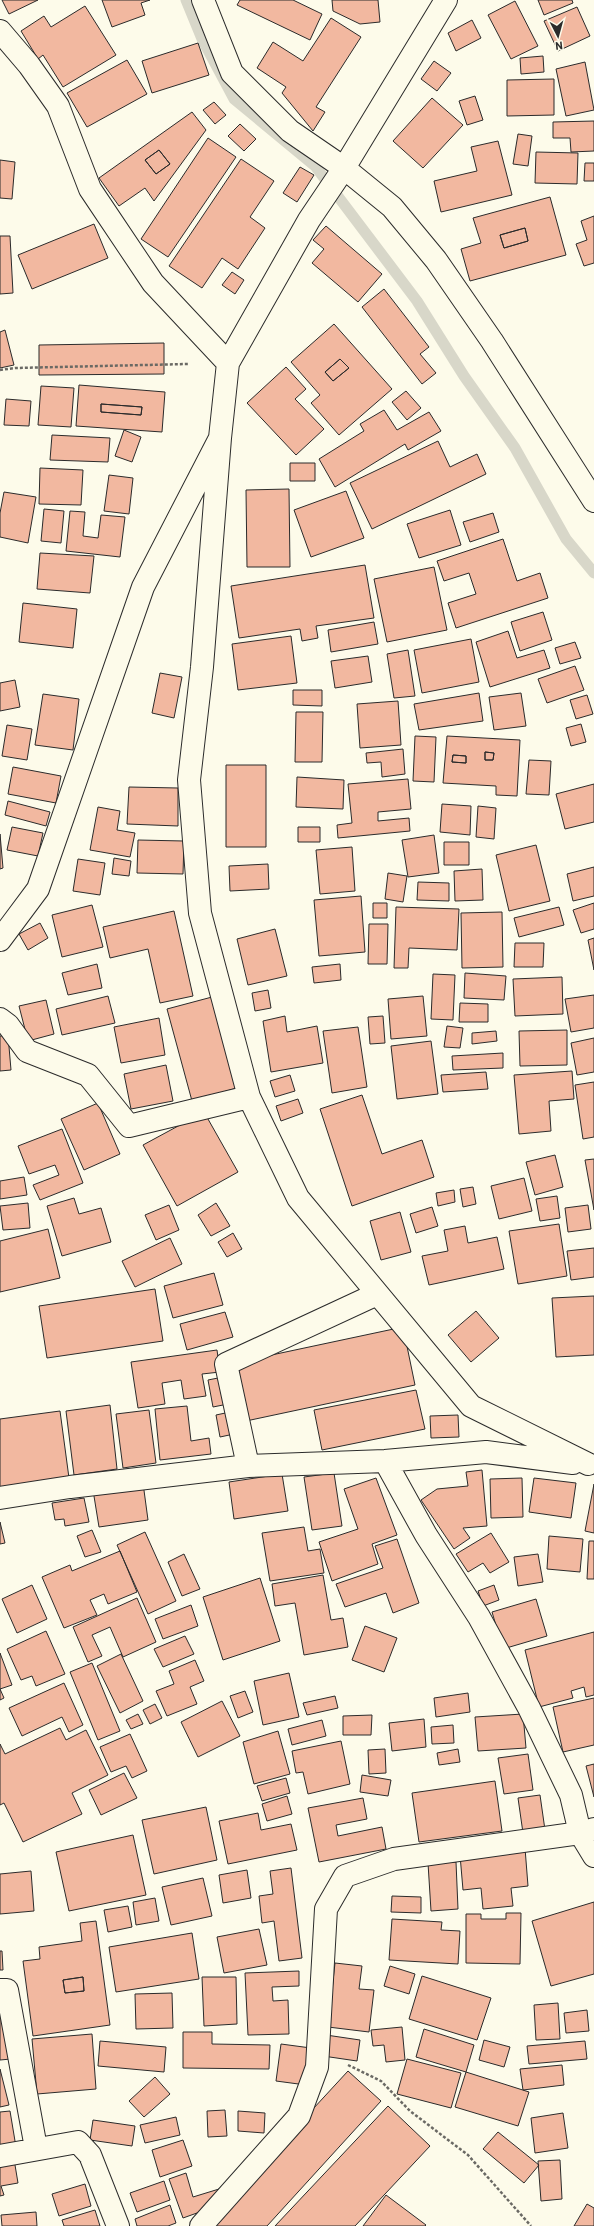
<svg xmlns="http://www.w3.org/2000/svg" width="594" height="2226" font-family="Barlow,sans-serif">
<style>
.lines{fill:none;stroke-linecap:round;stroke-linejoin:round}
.stream{stroke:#d8d7c9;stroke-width:11}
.building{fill:#f2b8a0;stroke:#2b2b2b;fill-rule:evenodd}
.minor-casing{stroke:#2b2b2b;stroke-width:24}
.path{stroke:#6a6964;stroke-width:2.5;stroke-dasharray:3 2;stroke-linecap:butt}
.minor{stroke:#fdfbea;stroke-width:22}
</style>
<rect width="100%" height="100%" fill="#fdfbea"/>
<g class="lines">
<!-- stream -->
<path class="stream" d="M 186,0 L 202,39 L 234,99 L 315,166 L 417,301 L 464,376 L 515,448 L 566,539 L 594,573"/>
</g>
<!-- building -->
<path class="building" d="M 2,0 L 38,0 L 9,14 Z
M 102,0 L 150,0 L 141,3 L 145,15 L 112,27 Z
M 240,0 L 293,0 L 322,14 L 310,40 L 237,5 Z
M 332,0 L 378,0 L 380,22 L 360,24 L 333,11 Z
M 538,0 L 572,0 L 573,3 L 544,15 Z
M 515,1 L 538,46 L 511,59 L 488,15 Z
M 85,6 L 116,55 L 63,87 L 43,55 L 38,59 L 21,31 L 44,16 L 51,27 Z
M 577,7 L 590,36 L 558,51 L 544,21 Z
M 331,18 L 361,37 L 316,107 L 325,112 L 313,131 L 282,93 L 286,87 L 257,68 L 273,42 L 303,61 Z
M 472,20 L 481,38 L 456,51 L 448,33 Z
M 198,43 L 209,75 L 152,93 L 142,61 Z
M 543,56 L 544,72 L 521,74 L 520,58 Z
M 127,60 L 147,94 L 87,127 L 67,93 Z
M 434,61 L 451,73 L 437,91 L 421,79 Z
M 585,62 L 594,110 L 566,116 L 556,69 Z
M 554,79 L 554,115 L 507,116 L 507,80 Z
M 475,96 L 483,120 L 467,125 L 459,101 Z
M 432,98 L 463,125 L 423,168 L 393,141 Z
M 214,102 L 226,115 L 215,124 L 203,110 Z
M 192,112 L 206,130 L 154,201 L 145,188 L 119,206 L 99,178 ZM 159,150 L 170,164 L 156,174 L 145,160 Z
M 594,121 L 594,151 L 571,152 L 570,138 L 553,138 L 553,122 Z
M 240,124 L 256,139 L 244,151 L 228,136 Z
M 518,134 L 532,136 L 528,166 L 513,164 Z
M 208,138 L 236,157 L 168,257 L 141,239 Z
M 498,141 L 512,195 L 441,212 L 434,181 L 477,171 L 471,147 Z
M 159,150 L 170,164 L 156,174 L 145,160 Z
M 536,152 L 578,153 L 577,184 L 535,183 Z
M 241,159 L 274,181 L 250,217 L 265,228 L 238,269 L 222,258 L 202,288 L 169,266 Z
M 0,160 L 15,162 L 12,199 L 0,198 Z
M 585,163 L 594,163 L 594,181 L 584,181 Z
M 300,167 L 314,175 L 297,202 L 283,193 Z
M 550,197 L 566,255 L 470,281 L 461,249 L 481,243 L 473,218 ZM 525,228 L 528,241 L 504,248 L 500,235 Z
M 594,216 L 594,263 L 584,266 L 576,244 L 587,240 L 581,221 Z
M 94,224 L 108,258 L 32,289 L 18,255 Z
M 326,226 L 382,274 L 358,302 L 312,263 L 324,249 L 313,240 Z
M 525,228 L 528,241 L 504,248 L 500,235 Z
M 0,236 L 10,236 L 13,293 L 0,294 Z
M 232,272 L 244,280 L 235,294 L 222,285 Z
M 384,289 L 429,347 L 420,354 L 436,373 L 422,384 L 362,307 Z
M 334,324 L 392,389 L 339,435 L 311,403 L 320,395 L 291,362 ZM 340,359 L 349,368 L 333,381 L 325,372 Z
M 5,330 L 14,365 L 0,368 L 0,332 Z
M 164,343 L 164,374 L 39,375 L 39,345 Z
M 340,359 L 349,368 L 333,381 L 325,372 Z
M 286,367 L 306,389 L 295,399 L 324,429 L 296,455 L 247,403 Z
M 79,385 L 165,392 L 162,432 L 76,426 ZM 101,404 L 142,407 L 141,415 L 101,412 Z
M 41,386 L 74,388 L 71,427 L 38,425 Z
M 406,391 L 421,408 L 407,420 L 392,402 Z
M 6,399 L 31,401 L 29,426 L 4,425 Z
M 101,404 L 142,407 L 141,415 L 101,412 Z
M 384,410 L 397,430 L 429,412 L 441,431 L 408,450 L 405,444 L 335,487 L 319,459 L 364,431 L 360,424 Z
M 124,430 L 141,437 L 132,462 L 115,456 Z
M 52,435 L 110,438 L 108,462 L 50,460 Z
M 438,441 L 450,467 L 477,454 L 486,474 L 372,529 L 350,483 Z
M 290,463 L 315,463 L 315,481 L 290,481 Z
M 40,468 L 83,470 L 81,505 L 39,504 Z
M 109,475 L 133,478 L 129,514 L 104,511 Z
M 289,489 L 290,567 L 247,567 L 246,490 Z
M 346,491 L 364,538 L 311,557 L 294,510 Z
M 4,492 L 36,497 L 28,543 L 0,537 L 0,513 Z
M 44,509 L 64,511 L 61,543 L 41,541 Z
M 450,510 L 461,545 L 419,558 L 407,524 Z
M 70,511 L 85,512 L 83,536 L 98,538 L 101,515 L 125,517 L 120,557 L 66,551 Z
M 493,513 L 499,532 L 470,542 L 463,522 Z
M 503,539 L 517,581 L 540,573 L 548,598 L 456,628 L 448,603 L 476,594 L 469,573 L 444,581 L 437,561 Z
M 40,553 L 94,556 L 90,593 L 37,589 Z
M 365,565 L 374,618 L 316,626 L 318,638 L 302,641 L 300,629 L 239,638 L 231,586 Z
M 434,567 L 447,630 L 387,642 L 374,579 Z
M 23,603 L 77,609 L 73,648 L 19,642 Z
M 543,612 L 552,640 L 520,651 L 511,622 Z
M 374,622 L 378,644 L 331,652 L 328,630 Z
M 508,631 L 517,658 L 544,650 L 550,668 L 490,687 L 476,642 Z
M 291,636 L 297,683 L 238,690 L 232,644 Z
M 471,639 L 479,682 L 422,693 L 414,650 Z
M 575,642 L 581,658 L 560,664 L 555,648 Z
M 408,650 L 415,696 L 394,698 L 387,654 Z
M 368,656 L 372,682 L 335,688 L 331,661 Z
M 575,666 L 584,690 L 547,703 L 538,679 Z
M 160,673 L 182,677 L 174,718 L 152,713 Z
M 15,680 L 20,707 L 0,711 L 0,683 Z
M 293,690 L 322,690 L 322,706 L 293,705 Z
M 479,693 L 483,721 L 419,730 L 414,704 Z
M 521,693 L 526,726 L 494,730 L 489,697 Z
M 43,694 L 79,699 L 73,750 L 35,745 Z
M 587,695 L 593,714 L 576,719 L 570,700 Z
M 398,701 L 401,745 L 360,748 L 357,704 Z
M 296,712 L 323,712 L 322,762 L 295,762 Z
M 581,724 L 586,742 L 571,746 L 566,728 Z
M 7,725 L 32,729 L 27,760 L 2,756 Z
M 415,736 L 436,737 L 434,782 L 413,781 Z
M 447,736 L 520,740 L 517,796 L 496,795 L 496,786 L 443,783 ZM 485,752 L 494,753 L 493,760 L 485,760 ZM 453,755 L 466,756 L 466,763 L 452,762 Z
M 403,749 L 405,774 L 382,777 L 381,762 L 367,763 L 366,753 Z
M 485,752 L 494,753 L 493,760 L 485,760 Z
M 453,755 L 466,756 L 466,763 L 452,762 Z
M 529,760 L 551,761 L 549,795 L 526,794 Z
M 226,765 L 266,765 L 266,847 L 226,847 Z
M 13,767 L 61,776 L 56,803 L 8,794 Z
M 297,777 L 344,780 L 343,809 L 296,807 Z
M 408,779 L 411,809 L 378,812 L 378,821 L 409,818 L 410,831 L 338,838 L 337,825 L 352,823 L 348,784 Z
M 594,784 L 594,822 L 565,829 L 556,794 Z
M 129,787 L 178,788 L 178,826 L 127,824 Z
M 8,801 L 50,812 L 46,826 L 5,815 Z
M 442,804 L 471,806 L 470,835 L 440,832 Z
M 478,806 L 496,808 L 494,839 L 476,837 Z
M 98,807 L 120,811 L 117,830 L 135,833 L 130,857 L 90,850 Z
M 12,827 L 43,833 L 38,856 L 7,850 Z
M 298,827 L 320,827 L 320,842 L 298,842 Z
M 0,834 L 3,868 L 0,869 Z
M 434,835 L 439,873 L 408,877 L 402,840 Z
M 138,840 L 184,841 L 183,874 L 137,873 Z
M 444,842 L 469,842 L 469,865 L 444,865 Z
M 536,845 L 550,901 L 509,911 L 496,855 Z
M 352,847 L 355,891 L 320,894 L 316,850 Z
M 114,858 L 131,861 L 129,876 L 112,874 Z
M 78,859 L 105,863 L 100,895 L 73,891 Z
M 268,864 L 269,889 L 230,891 L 229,866 Z
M 594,867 L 594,896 L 573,901 L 567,874 Z
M 482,869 L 483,900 L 455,901 L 454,871 Z
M 388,873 L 407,876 L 403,902 L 385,899 Z
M 418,882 L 449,883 L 449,901 L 417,900 Z
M 361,896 L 365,952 L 319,956 L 314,900 Z
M 373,903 L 387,903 L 387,918 L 373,918 Z
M 594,903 L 594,929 L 581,933 L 573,910 Z
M 92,905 L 103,947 L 62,957 L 52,915 Z
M 396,907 L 459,909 L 457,950 L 409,948 L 408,968 L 394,968 Z
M 559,907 L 564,925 L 519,937 L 514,918 Z
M 174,911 L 193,996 L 160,1003 L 148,949 L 110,958 L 103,927 Z
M 502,912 L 503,967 L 462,968 L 461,913 Z
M 40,923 L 48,938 L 28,950 L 19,934 Z
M 369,924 L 388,924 L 387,964 L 368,964 Z
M 275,929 L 287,976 L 248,985 L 237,939 Z
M 594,938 L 594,970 L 588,940 Z
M 515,943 L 544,943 L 543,967 L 514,967 Z
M 97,964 L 102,988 L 68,995 L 62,973 Z
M 340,964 L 341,980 L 314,983 L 312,967 Z
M 465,973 L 506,976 L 504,1000 L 464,998 Z
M 433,974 L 455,975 L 453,1020 L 431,1019 Z
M 562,977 L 563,1014 L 515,1016 L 513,979 Z
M 268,990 L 271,1008 L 255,1011 L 252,993 Z
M 594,995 L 594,1028 L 571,1032 L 565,999 Z
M 108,996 L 115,1023 L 62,1035 L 56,1009 Z
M 423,996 L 427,1036 L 391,1039 L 388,999 Z
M 212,997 L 237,1088 L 192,1101 L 167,1009 Z
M 46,1000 L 54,1034 L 28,1041 L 19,1006 Z
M 460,1003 L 488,1004 L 488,1022 L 459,1022 Z
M 285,1016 L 287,1032 L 317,1026 L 323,1063 L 271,1072 L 263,1021 Z
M 383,1016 L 385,1043 L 370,1044 L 368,1017 Z
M 159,1018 L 165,1055 L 121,1063 L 114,1027 Z
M 447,1026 L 463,1028 L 460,1048 L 444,1047 Z
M 358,1027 L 367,1087 L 332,1093 L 323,1031 Z
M 567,1030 L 567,1065 L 520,1066 L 519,1031 Z
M 496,1031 L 497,1041 L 472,1044 L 472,1033 Z
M 8,1035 L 11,1070 L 0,1071 L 0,1036 Z
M 594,1038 L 594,1072 L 577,1075 L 571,1043 Z
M 431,1041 L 438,1094 L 397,1099 L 391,1046 Z
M 503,1053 L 503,1068 L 453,1070 L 452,1056 Z
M 166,1065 L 173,1101 L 131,1109 L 124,1074 Z
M 572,1071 L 574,1099 L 549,1101 L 551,1131 L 519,1134 L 514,1075 Z
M 486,1072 L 488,1089 L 443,1092 L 441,1075 Z
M 290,1075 L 295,1091 L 275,1097 L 270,1081 Z
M 594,1082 L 594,1137 L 583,1139 L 575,1085 Z
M 362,1095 L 382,1154 L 422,1140 L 434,1177 L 352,1206 L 320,1109 Z
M 298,1099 L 303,1113 L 281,1121 L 276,1106 Z
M 98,1103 L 120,1154 L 84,1170 L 61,1119 Z
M 204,1112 L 238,1172 L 177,1206 L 143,1145 Z
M 62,1129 L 83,1183 L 40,1200 L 33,1185 L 59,1175 L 55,1165 L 29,1174 L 18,1146 Z
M 555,1155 L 563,1187 L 535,1195 L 526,1162 Z
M 594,1159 L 594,1210 L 585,1160 Z
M 24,1177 L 27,1195 L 0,1199 L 0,1181 Z
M 524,1178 L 532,1211 L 499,1219 L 491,1186 Z
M 473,1187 L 476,1204 L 463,1207 L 460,1189 Z
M 454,1190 L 455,1202 L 438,1206 L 436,1193 Z
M 557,1196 L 560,1218 L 540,1221 L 536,1199 Z
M 74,1198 L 79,1214 L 101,1208 L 111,1242 L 62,1256 L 47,1206 Z
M 28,1203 L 30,1228 L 3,1230 L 0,1206 Z
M 216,1203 L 230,1226 L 211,1236 L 198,1215 Z
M 169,1205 L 179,1230 L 156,1240 L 145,1215 Z
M 588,1205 L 591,1229 L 568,1232 L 565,1208 Z
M 432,1207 L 438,1226 L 416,1233 L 410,1214 Z
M 400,1212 L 411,1252 L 381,1260 L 370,1221 Z
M 559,1224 L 567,1276 L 518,1284 L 509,1231 Z
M 465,1226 L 468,1243 L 497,1237 L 504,1269 L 429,1285 L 422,1256 L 448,1251 L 444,1230 Z
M 48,1229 L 60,1278 L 0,1292 L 0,1241 Z
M 233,1233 L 242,1249 L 227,1257 L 218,1242 Z
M 170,1238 L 182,1264 L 135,1287 L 122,1261 Z
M 594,1248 L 594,1277 L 571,1280 L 567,1251 Z
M 214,1273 L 223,1305 L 173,1318 L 164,1286 Z
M 155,1289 L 163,1341 L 47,1358 L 39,1306 Z
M 594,1296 L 594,1355 L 556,1357 L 552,1298 Z
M 476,1311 L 499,1338 L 471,1362 L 448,1335 Z
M 225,1312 L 233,1337 L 187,1350 L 180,1324 Z
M 403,1327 L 415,1385 L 246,1421 L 234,1363 Z
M 217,1350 L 220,1372 L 202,1374 L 206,1396 L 184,1399 L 181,1380 L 162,1383 L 165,1404 L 138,1408 L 131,1362 Z
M 223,1377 L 228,1404 L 213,1407 L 208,1380 Z
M 416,1390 L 425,1429 L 322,1450 L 314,1410 Z
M 110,1405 L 117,1469 L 74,1475 L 66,1411 Z
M 187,1406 L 191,1441 L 209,1438 L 211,1454 L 160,1460 L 155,1409 Z
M 149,1410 L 156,1463 L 123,1468 L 116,1414 Z
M 60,1411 L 69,1478 L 0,1487 L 0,1419 Z
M 230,1412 L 234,1434 L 220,1437 L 216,1415 Z
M 458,1415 L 459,1437 L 431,1438 L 430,1416 Z
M 482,1470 L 487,1526 L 463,1528 L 470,1538 L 454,1549 L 421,1500 L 437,1489 L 468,1486 L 466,1472 Z
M 334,1473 L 342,1526 L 312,1530 L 304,1477 Z
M 282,1474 L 288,1511 L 234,1519 L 229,1482 Z
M 376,1478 L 397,1535 L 372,1544 L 378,1564 L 332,1581 L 319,1542 L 358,1529 L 344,1489 Z
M 522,1478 L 523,1517 L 491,1518 L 490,1479 Z
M 534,1478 L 576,1483 L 571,1518 L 529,1512 Z
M 143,1483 L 148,1520 L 99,1527 L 93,1490 Z
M 594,1484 L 594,1533 L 585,1531 Z
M 84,1498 L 89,1522 L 65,1526 L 64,1519 L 55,1520 L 52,1503 Z
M 0,1522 L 5,1543 L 0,1544 Z
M 304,1527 L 308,1551 L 320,1549 L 324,1573 L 270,1581 L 262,1533 Z
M 92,1530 L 101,1552 L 85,1557 L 77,1536 Z
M 145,1532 L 176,1601 L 148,1614 L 117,1545 Z
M 491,1533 L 509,1562 L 490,1573 L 483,1563 L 468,1572 L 456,1554 Z
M 549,1536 L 583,1539 L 580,1572 L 547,1569 Z
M 397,1539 L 419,1603 L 393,1613 L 386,1593 L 345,1607 L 336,1584 L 383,1568 L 375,1546 Z
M 589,1541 L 594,1541 L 594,1579 L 587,1579 Z
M 120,1551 L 137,1592 L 108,1604 L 104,1594 L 90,1600 L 97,1615 L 64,1628 L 42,1577 L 70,1565 L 72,1571 Z
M 184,1554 L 200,1589 L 182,1596 L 168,1562 Z
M 538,1554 L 543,1582 L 518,1586 L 514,1557 Z
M 323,1575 L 331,1620 L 343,1618 L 348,1647 L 304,1655 L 295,1603 L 275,1606 L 272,1584 Z
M 260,1578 L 280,1641 L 223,1660 L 203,1597 Z
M 32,1585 L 47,1619 L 17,1633 L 2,1599 Z
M 494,1585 L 499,1600 L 483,1606 L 478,1591 Z
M 137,1598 L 156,1642 L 123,1657 L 110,1627 L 92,1635 L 102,1656 L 88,1662 L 73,1627 Z
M 536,1599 L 547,1636 L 503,1649 L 492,1612 Z
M 191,1605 L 198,1626 L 163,1639 L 155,1619 Z
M 365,1626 L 397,1638 L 384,1672 L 352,1660 Z
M 46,1631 L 65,1674 L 36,1686 L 32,1676 L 21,1680 L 7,1649 Z
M 594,1632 L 594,1695 L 586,1697 L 584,1687 L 571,1691 L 573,1698 L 539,1707 L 525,1650 Z
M 185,1636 L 194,1654 L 163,1667 L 154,1649 Z
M 0,1653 L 12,1685 L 0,1689 L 4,1698 L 0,1700 Z
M 121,1654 L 143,1701 L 120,1713 L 97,1666 Z
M 195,1660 L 204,1681 L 190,1687 L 197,1704 L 167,1716 L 156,1691 L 174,1684 L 169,1671 Z
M 92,1663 L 120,1731 L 98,1740 L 70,1672 Z
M 289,1673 L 299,1717 L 263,1725 L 254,1681 Z
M 64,1683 L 83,1725 L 69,1732 L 62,1717 L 22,1736 L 9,1708 Z
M 245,1691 L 253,1712 L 238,1718 L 230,1696 Z
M 468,1693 L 470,1712 L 436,1717 L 434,1698 Z
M 335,1696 L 338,1708 L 307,1715 L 303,1703 Z
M 594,1698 L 594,1745 L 563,1752 L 553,1707 Z
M 222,1701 L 240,1736 L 198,1757 L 181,1722 Z
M 155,1704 L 162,1718 L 150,1724 L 143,1710 Z
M 138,1714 L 143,1724 L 131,1729 L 126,1720 Z
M 523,1714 L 526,1748 L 478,1751 L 475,1717 Z
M 372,1715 L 371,1735 L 343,1735 L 343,1716 Z
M 424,1719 L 426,1747 L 392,1751 L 389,1723 Z
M 322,1720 L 326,1736 L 292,1745 L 288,1729 Z
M 453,1725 L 454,1743 L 432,1744 L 431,1727 Z
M 60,1728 L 66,1740 L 86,1730 L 108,1775 L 72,1793 L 82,1814 L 23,1842 L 4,1803 L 0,1805 L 0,1744 L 5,1754 Z
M 278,1731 L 290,1774 L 254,1784 L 243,1742 Z
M 130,1734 L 147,1771 L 132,1778 L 126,1766 L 111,1772 L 100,1747 Z
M 341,1741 L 350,1784 L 308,1794 L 303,1772 L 296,1773 L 292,1751 Z
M 385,1749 L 386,1773 L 369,1774 L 368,1750 Z
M 458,1749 L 460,1762 L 439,1765 L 437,1753 Z
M 528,1754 L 533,1790 L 504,1794 L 498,1758 Z
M 594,1764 L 594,1797 L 586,1766 Z
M 124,1773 L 137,1798 L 101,1815 L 89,1790 Z
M 362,1775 L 391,1780 L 388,1796 L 360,1792 Z
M 286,1778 L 290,1793 L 262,1801 L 257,1786 Z
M 495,1781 L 502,1831 L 419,1842 L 412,1793 Z
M 540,1795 L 545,1830 L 523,1833 L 518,1798 Z
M 287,1796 L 292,1814 L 267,1821 L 262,1804 Z
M 363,1798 L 367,1819 L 336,1825 L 338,1836 L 382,1827 L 386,1849 L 319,1862 L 308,1808 Z
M 206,1807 L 217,1860 L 154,1874 L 142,1820 Z
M 258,1813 L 261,1830 L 291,1824 L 297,1850 L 228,1864 L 219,1821 Z
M 133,1835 L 146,1895 L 69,1911 L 56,1852 Z
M 525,1848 L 528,1886 L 511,1888 L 513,1906 L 483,1909 L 481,1888 L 463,1890 L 460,1855 Z
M 456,1862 L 458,1909 L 431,1911 L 428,1863 Z
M 291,1868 L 302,1958 L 279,1961 L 274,1921 L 262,1923 L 259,1896 L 273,1894 L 270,1871 Z
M 247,1870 L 251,1898 L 223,1903 L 219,1875 Z
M 31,1871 L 34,1911 L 0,1914 L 0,1874 Z
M 203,1878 L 212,1916 L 171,1925 L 162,1887 Z
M 392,1896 L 421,1897 L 421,1913 L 391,1912 Z
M 155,1898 L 159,1921 L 136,1925 L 133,1902 Z
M 594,1902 L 594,1974 L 551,1986 L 532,1921 Z
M 128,1906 L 132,1927 L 108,1932 L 104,1910 Z
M 506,1913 L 521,1913 L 520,1964 L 466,1963 L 466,1914 L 481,1914 L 481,1919 L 506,1919 Z
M 392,1919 L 442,1922 L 441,1930 L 460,1931 L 458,1964 L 389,1960 Z
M 96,1921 L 110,2025 L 33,2036 L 23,1961 L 40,1959 L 39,1947 L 82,1941 L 80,1923 ZM 83,1977 L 84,1991 L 65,1993 L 63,1980 Z
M 259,1929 L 267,1965 L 224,1973 L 217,1937 Z
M 192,1933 L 199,1979 L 116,1992 L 109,1947 Z
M 0,1951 L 2,1951 L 3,1970 L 0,1970 Z
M 335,1963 L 362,1966 L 359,1989 L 374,1990 L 369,2032 L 328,2027 Z
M 390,1966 L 415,1974 L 409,1994 L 384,1986 Z
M 299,1971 L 299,1986 L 272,1987 L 273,2001 L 288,2000 L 289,2034 L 248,2035 L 245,1973 Z
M 422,1976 L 491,1998 L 477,2040 L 409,2019 Z
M 83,1977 L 84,1991 L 65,1993 L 63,1980 Z
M 202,1977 L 236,1977 L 237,2024 L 204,2026 Z
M 172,1993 L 173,2028 L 136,2029 L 135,1994 Z
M 558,2003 L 560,2039 L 536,2040 L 534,2005 Z
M 587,2010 L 589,2031 L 566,2033 L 564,2013 Z
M 0,2012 L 11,2059 L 0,2060 Z
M 402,2027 L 405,2060 L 386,2062 L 384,2045 L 373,2046 L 371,2030 Z
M 424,2029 L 474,2045 L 466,2072 L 416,2057 Z
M 183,2032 L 212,2032 L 212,2044 L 270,2045 L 269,2069 L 183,2068 Z
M 92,2034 L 96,2089 L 37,2094 L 32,2039 Z
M 326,2035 L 360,2040 L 357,2061 L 323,2056 Z
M 484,2040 L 510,2047 L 504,2067 L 479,2060 Z
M 100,2041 L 166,2047 L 164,2072 L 98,2066 Z
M 585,2041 L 587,2059 L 529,2064 L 527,2046 Z
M 281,2044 L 311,2048 L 306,2085 L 276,2081 Z
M 407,2059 L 461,2073 L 451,2108 L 397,2094 Z
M 562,2065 L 564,2085 L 523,2090 L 520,2069 Z
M 0,2069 L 9,2105 L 0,2107 Z
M 348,2071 L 381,2101 L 267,2226 L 205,2226 Z
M 466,2072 L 529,2092 L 518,2126 L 455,2107 Z
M 155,2077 L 170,2094 L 144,2117 L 129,2101 Z
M 388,2106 L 430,2146 L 355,2226 L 275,2226 Z
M 225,2110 L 227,2136 L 208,2137 L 207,2111 Z
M 10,2111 L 16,2147 L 0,2149 L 0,2112 Z
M 238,2111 L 265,2113 L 264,2133 L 238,2131 Z
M 563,2113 L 568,2148 L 535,2153 L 531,2118 Z
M 176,2117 L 180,2135 L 145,2143 L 140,2125 Z
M 93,2120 L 135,2126 L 132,2146 L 90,2140 Z
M 498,2132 L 539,2165 L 524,2183 L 483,2149 Z
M 183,2140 L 192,2166 L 160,2177 L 152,2150 Z
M 14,2159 L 18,2183 L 1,2186 L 4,2195 L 0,2196 L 0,2162 Z
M 560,2160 L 562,2199 L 541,2201 L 538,2161 Z
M 186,2173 L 193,2197 L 219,2189 L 211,2208 L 183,2218 L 169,2179 Z
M 164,2181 L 170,2200 L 137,2212 L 130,2193 Z
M 85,2184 L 91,2206 L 59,2216 L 52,2194 Z
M 386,2195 L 426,2225 L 425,2226 L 363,2226 Z
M 587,2204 L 594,2208 L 594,2226 L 574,2226 Z
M 170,2205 L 176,2223 L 168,2226 L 137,2226 L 135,2219 Z
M 95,2210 L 100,2226 L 64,2226 L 62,2220 Z
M 36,2212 L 37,2226 L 2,2226 L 1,2215 Z"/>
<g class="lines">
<!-- minor casing -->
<g class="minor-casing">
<path id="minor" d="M 203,0 L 232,73 L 290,131 L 344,168 L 392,207 L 436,260 L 492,341 L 594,501
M 0,31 L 29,65 L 58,106 L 90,189 L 153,283 L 228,363
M 220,438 L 202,667 L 189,780 L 200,913 L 249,1097 L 298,1198 L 471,1406 L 588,1464
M 0,940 L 38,889 L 143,587 L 220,438 L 228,363 L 309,220 L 344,168 L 446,0
M 0,1019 L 8,1025 L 27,1051 L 88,1075 L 129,1126 L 249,1097
M 385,1461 L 426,1535 L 479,1617 L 529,1708 L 571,1795 L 580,1833 L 594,1856
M 248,1466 L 226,1364 L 377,1294
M 0,1498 L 70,1487 L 248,1466 L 385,1461 L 486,1452 L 573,1463
M 0,1990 L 7,1990 L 36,2148
M 0,2156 L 78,2142 L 90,2155 L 118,2226
M 201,2226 L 299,2116 L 317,2067 L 326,1909 L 345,1876 L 394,1859 L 580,1833 L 594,1829"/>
</g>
<!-- path -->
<path class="path" d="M 0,370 L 15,368 L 188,364
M 348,2065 L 381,2081 L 410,2111 L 468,2155 L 531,2226"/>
<!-- minor -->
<use href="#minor" class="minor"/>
</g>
<!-- north arrow -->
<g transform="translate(558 36) rotate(174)" stroke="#fdfbea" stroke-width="3" paint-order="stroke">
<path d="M0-3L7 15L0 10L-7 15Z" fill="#2b2b2b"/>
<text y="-6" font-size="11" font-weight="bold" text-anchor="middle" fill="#2b2b2b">N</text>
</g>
</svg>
